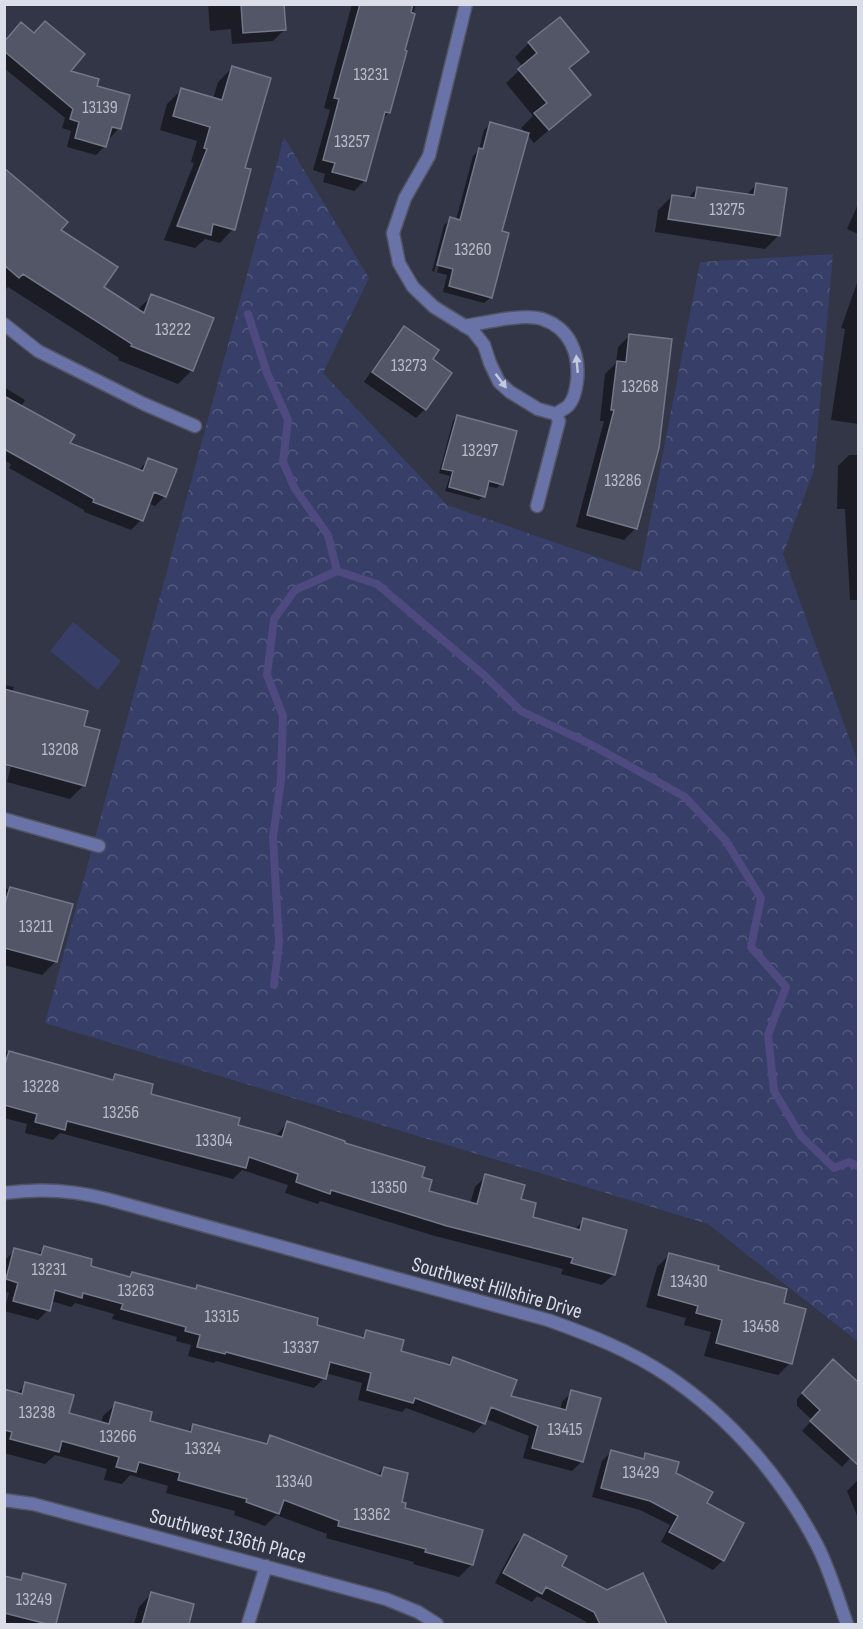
<svg xmlns="http://www.w3.org/2000/svg" width="863" height="1629" font-family="'Sofia Sans Condensed',sans-serif">
<style>
.grass{fill:#373e68}
.forest{fill:url(#forest-crowns)}
.shadow{fill:#0007;fill-rule:evenodd}
.lines{fill:none;stroke-linecap:round;stroke-linejoin:round}
.stream{stroke:#4e4a80;stroke-width:8}
.building{fill:#525667;stroke:#737789;stroke-width:1.5}
.minor-casing{stroke:#515463;stroke-width:15}
.minor{stroke:#6973a7;stroke-width:12}
.oneway{fill:#c4c9db}
.labels{text-anchor:middle;dominant-baseline:central;stroke-width:6;stroke-linejoin:round;paint-order:stroke}
.number-label{font-size:18px;fill:#b9bcc8}
.street-label{font-size:21px;fill:#dbdee8;stroke:#333646}
</style>
<defs>
<pattern id="forest-crowns" width="20" height="18" patternUnits="userSpaceOnUse" patternTransform="scale(1.5)"><rect width="20" height="18" fill="#373e68"/><path d="M2 6a3 3 0 1 1 6 0M12 15a3 3 0 1 1 6 0" fill="none" stroke="#53597e"/></pattern>
</defs>
<rect width="100%" height="100%" fill="#333646"/>
<!-- grass -->
<path class="grass" d="M 73,622 L 121,661 L 98,690 L 50,651 Z"/>
<!-- forest -->
<path class="forest" d="M 284,137 L 369,278 L 323,373 L 447,505 L 640,572 L 700,262 L 833,254 L 814,470 L 783,554 L 858,763 L 858,1344 L 856,1340 L 708,1224 L 45,1023 Z"/>
<!-- shadow -->
<path class="shadow" d="M 208,4 L 283,4 L 284,30 L 273,41 L 232,44 L 231,29 L 210,31 Z
M 352,4 L 416,4 L 403,51 L 389,112 L 381,121 L 365,180 L 354,191 L 323,182 L 325,174 L 313,170 L 330,110 L 324,108 Z
M 34,35 L 68,72 L 95,87 L 119,128 L 110,138 L 107,137 L 105,146 L 96,155 L 67,147 L 71,131 L 62,128 L 65,118 L 4,68 L 4,43 Z
M 529,43 L 587,52 L 568,69 L 589,95 L 534,143 L 527,134 L 501,232 L 491,297 L 484,303 L 443,292 L 447,275 L 432,271 L 444,225 L 451,219 L 456,220 L 473,156 L 479,150 L 484,130 L 491,124 L 526,133 L 521,128 L 533,116 L 506,83 L 523,67 L 515,57 ZM 447,224 L 450,224 L 437,272 L 434,272 Z
M 232,68 L 243,169 L 233,229 L 220,243 L 205,239 L 195,248 L 164,240 L 194,163 L 191,162 L 197,141 L 160,130 L 167,104 L 181,90 L 213,99 L 218,82 Z
M 4,185 L 59,230 L 102,288 L 137,310 L 152,296 L 192,370 L 178,384 L 118,360 L 119,358 L 8,287 L 4,291 Z
M 756,185 L 779,235 L 765,249 L 655,232 L 658,210 L 672,196 L 687,199 L 697,188 L 745,196 Z
M 858,204 L 858,234 L 847,229 Z
M 858,280 L 858,424 L 831,420 L 845,329 L 841,328 Z
M 404,328 L 431,359 L 425,409 L 416,418 L 364,382 L 395,337 Z
M 630,335 L 636,528 L 624,540 L 576,527 L 604,421 L 600,421 L 605,374 L 616,363 L 618,347 Z
M 4,387 L 25,400 L 21,407 L 68,444 L 138,471 L 149,459 L 165,496 L 155,506 L 148,503 L 141,520 L 131,530 L 84,512 L 84,510 L 9,468 L 11,464 L 4,460 Z
M 457,416 L 501,484 L 497,488 L 486,486 L 484,496 L 479,500 L 445,491 L 450,476 L 439,473 L 453,421 Z
M 849,455 L 858,455 L 858,600 L 850,600 L 845,509 L 837,509 L 838,466 Z
M 4,685 L 14,687 L 12,693 L 83,727 L 84,785 L 70,799 L 7,782 L 12,762 L 4,760 Z
M 4,888 L 71,906 L 56,961 L 42,975 L 4,965 Z
M 4,1051 L 110,1080 L 115,1075 L 149,1095 L 236,1126 L 275,1137 L 287,1123 L 343,1144 L 420,1178 L 427,1192 L 470,1204 L 475,1187 L 486,1176 L 519,1200 L 531,1218 L 574,1230 L 584,1220 L 614,1274 L 602,1285 L 561,1274 L 563,1269 L 435,1236 L 320,1201 L 318,1204 L 285,1193 L 288,1185 L 242,1170 L 233,1179 L 60,1133 L 53,1140 L 25,1133 L 27,1124 L 4,1118 Z
M 44,1248 L 89,1267 L 128,1278 L 132,1274 L 194,1290 L 197,1287 L 315,1326 L 360,1338 L 367,1332 L 399,1352 L 447,1365 L 453,1359 L 509,1397 L 560,1410 L 562,1402 L 572,1392 L 582,1461 L 572,1471 L 523,1458 L 529,1436 L 486,1419 L 484,1423 L 474,1433 L 406,1408 L 402,1412 L 358,1400 L 362,1383 L 325,1373 L 324,1378 L 314,1388 L 216,1361 L 214,1363 L 188,1356 L 191,1345 L 176,1341 L 177,1337 L 112,1319 L 114,1314 L 75,1303 L 71,1307 L 51,1301 L 48,1310 L 38,1320 L 4,1311 L 9,1293 L 4,1291 L 5,1260 L 15,1250 L 36,1256 Z
M 670,1254 L 716,1271 L 782,1304 L 790,1363 L 778,1375 L 704,1356 L 711,1332 L 684,1325 L 686,1318 L 646,1307 L 657,1267 Z
M 833,1361 L 858,1384 L 858,1450 L 842,1467 L 802,1431 L 812,1420 L 797,1406 L 797,1399 Z
M 26,1384 L 68,1414 L 101,1423 L 103,1416 L 116,1404 L 148,1423 L 186,1433 L 193,1426 L 263,1445 L 271,1437 L 376,1476 L 384,1468 L 403,1509 L 472,1564 L 459,1577 L 413,1564 L 414,1562 L 326,1538 L 327,1534 L 276,1515 L 265,1526 L 234,1515 L 235,1511 L 166,1493 L 168,1486 L 130,1475 L 122,1484 L 104,1480 L 107,1469 L 55,1455 L 45,1464 L 4,1453 L 4,1391 L 16,1394 Z
M 611,1452 L 641,1460 L 646,1455 L 674,1473 L 705,1504 L 742,1524 L 723,1560 L 713,1570 L 661,1542 L 670,1525 L 640,1510 L 592,1497 L 602,1461 Z
M 858,1480 L 858,1518 L 847,1491 Z
M 524,1535 L 560,1566 L 607,1592 L 642,1575 L 666,1624 L 587,1624 L 585,1621 L 537,1596 L 532,1602 L 495,1583 L 515,1545 Z
M 24,1574 L 65,1585 L 54,1624 L 4,1624 L 4,1577 L 18,1581 Z
M 151,1594 L 192,1605 L 187,1624 L 134,1624 L 139,1607 Z"/>
<g class="lines">
<!-- stream -->
<path class="stream" d="M 248,314 L 267,373 L 288,420 L 283,462 L 295,489 L 328,535 L 337,571 L 377,584 L 484,675 L 521,711 L 590,744 L 685,797 L 726,841 L 761,898 L 751,947 L 786,987 L 768,1035 L 774,1091 L 801,1136 L 834,1168 L 849,1162 L 858,1166
M 274,985 L 279,943 L 273,837 L 281,780 L 283,716 L 267,675 L 274,619 L 295,590 L 337,571"/>
</g>
<!-- building -->
<path class="building" d="M 241,4 L 284,4 L 286,30 L 243,33 Z
M 360,4 L 413,4 L 411,12 L 415,14 L 405,50 L 407,51 L 390,113 L 385,112 L 366,181 L 332,172 L 335,163 L 323,160 L 339,99 L 334,98 Z
M 560,17 L 589,52 L 569,68 L 591,95 L 549,130 L 534,113 L 547,103 L 518,69 L 537,53 L 528,42 Z
M 45,21 L 85,54 L 71,71 L 99,79 L 97,86 L 130,95 L 121,129 L 112,127 L 106,147 L 75,138 L 79,122 L 70,119 L 73,109 L 4,51 L 4,42 L 21,22 L 34,33 Z
M 232,66 L 271,78 L 245,168 L 251,169 L 235,230 L 213,224 L 211,235 L 177,226 L 207,149 L 204,148 L 210,127 L 173,116 L 181,88 L 222,100 Z
M 490,122 L 529,133 L 502,231 L 509,233 L 492,298 L 449,286 L 453,269 L 437,265 L 450,217 L 460,220 L 479,148 L 483,149 Z
M 4,168 L 68,222 L 61,230 L 118,267 L 104,287 L 144,313 L 151,294 L 214,318 L 193,371 L 131,346 L 132,344 L 23,274 L 19,278 L 4,265 Z
M 756,183 L 787,188 L 780,236 L 668,219 L 672,195 L 695,198 L 697,187 L 754,195 Z
M 404,326 L 439,350 L 433,359 L 452,373 L 426,410 L 372,372 Z
M 629,334 L 672,339 L 659,448 L 637,529 L 587,515 L 614,410 L 611,410 L 617,361 L 626,362 Z
M 4,396 L 75,435 L 70,443 L 143,471 L 148,458 L 177,469 L 166,497 L 154,492 L 143,521 L 93,502 L 94,499 L 4,449 Z
M 457,415 L 517,431 L 503,485 L 489,481 L 485,497 L 449,487 L 453,471 L 442,469 Z
M 4,689 L 88,711 L 84,726 L 100,730 L 85,786 L 4,764 Z
M 10,887 L 73,904 L 57,962 L 4,948 L 4,906 Z
M 9,1051 L 113,1080 L 115,1074 L 153,1084 L 151,1094 L 240,1118 L 238,1125 L 282,1137 L 287,1121 L 345,1141 L 345,1143 L 425,1167 L 422,1177 L 432,1180 L 429,1191 L 477,1204 L 485,1174 L 525,1185 L 521,1199 L 536,1203 L 533,1217 L 580,1230 L 583,1218 L 627,1230 L 615,1275 L 571,1263 L 573,1258 L 447,1226 L 331,1190 L 330,1194 L 296,1182 L 298,1174 L 249,1157 L 246,1168 L 67,1121 L 65,1130 L 35,1122 L 37,1114 L 4,1105 L 4,1067 Z
M 44,1246 L 92,1259 L 91,1266 L 130,1277 L 132,1272 L 196,1289 L 197,1285 L 318,1318 L 317,1325 L 364,1338 L 366,1330 L 404,1340 L 401,1351 L 450,1365 L 453,1357 L 517,1380 L 511,1396 L 566,1410 L 571,1390 L 601,1398 L 583,1462 L 532,1448 L 538,1426 L 491,1407 L 485,1424 L 415,1398 L 413,1403 L 367,1390 L 371,1373 L 330,1362 L 326,1379 L 226,1352 L 225,1354 L 197,1347 L 200,1335 L 185,1331 L 186,1327 L 121,1309 L 123,1304 L 83,1293 L 82,1298 L 55,1290 L 50,1311 L 13,1301 L 18,1283 L 6,1279 L 14,1248 L 41,1255 Z
M 669,1253 L 719,1266 L 718,1270 L 787,1289 L 784,1303 L 806,1309 L 792,1364 L 716,1343 L 722,1320 L 696,1313 L 698,1306 L 658,1295 Z
M 833,1359 L 858,1382 L 858,1465 L 810,1421 L 820,1410 L 802,1393 Z
M 25,1382 L 74,1395 L 69,1413 L 109,1424 L 115,1402 L 152,1412 L 150,1421 L 191,1432 L 193,1424 L 267,1444 L 270,1435 L 381,1476 L 384,1467 L 408,1473 L 402,1502 L 406,1503 L 405,1508 L 483,1530 L 473,1565 L 425,1552 L 426,1549 L 338,1526 L 339,1521 L 284,1500 L 279,1514 L 246,1502 L 247,1499 L 178,1480 L 180,1473 L 139,1462 L 136,1472 L 116,1467 L 119,1457 L 62,1441 L 59,1452 L 10,1439 L 12,1432 L 4,1430 L 4,1389 L 22,1394 Z
M 611,1450 L 644,1459 L 645,1453 L 679,1462 L 676,1473 L 713,1492 L 707,1503 L 744,1523 L 724,1561 L 669,1532 L 678,1516 L 650,1501 L 601,1488 Z
M 524,1534 L 567,1556 L 562,1566 L 607,1590 L 643,1573 L 667,1624 L 600,1624 L 594,1612 L 546,1587 L 542,1594 L 503,1573 Z
M 23,1573 L 66,1584 L 56,1624 L 47,1624 L 4,1613 L 4,1576 L 21,1580 Z
M 151,1592 L 194,1604 L 189,1624 L 142,1624 Z"/>
<g class="lines">
<!-- minor casing -->
<g class="minor-casing">
<path id="minor" d="M 4,324 L 38,351 L 144,404 L 195,426
M 464,326 C 484,323 523,313 542,319 C 570,328 580,354 577,381 C 576,390 574,400 568,406 C 565,409 559,411 556,414 L 538,409 L 510,392 L 499,382 L 490,363 L 484,345 L 473,331 L 434,307 L 413,287 L 399,263 L 393,233 L 405,198 L 429,156 L 466,4
M 537,506 L 559,421 L 556,414
M 4,819 L 99,846
M 4,1193 C 40,1188 73,1190 107,1199 L 548,1320 C 590,1335 631,1351 668,1376 C 732,1419 783,1479 818,1547 C 830,1571 838,1599 847,1624
M 4,1500 L 33,1504 L 386,1599 L 418,1612 L 437,1624
M 248,1624 L 266,1566"/>
</g>
<!-- minor -->
<use href="#minor" class="minor"/>
</g>
<!-- one-way arrows -->
<defs><path id="oneway-solid" d="M-6-.8H1V-3.2L6.5 0L1 3.2V.8H-6Z" transform="scale(1.5)"/></defs>
<g class="oneway">
<use href="#oneway-solid" transform="translate(577 364) rotate(-95)"/>
<use href="#oneway-solid" transform="translate(501 381) rotate(53)"/>
</g>
<g class="labels">
<!-- number labels -->
<g class="number-label">
<text x="371" y="74">13231</text>
<text x="100" y="107">13139</text>
<text x="352" y="141">13257</text>
<text x="727" y="209">13275</text>
<text x="473" y="249">13260</text>
<text x="173" y="329">13222</text>
<text x="409" y="365">13273</text>
<text x="640" y="386">13268</text>
<text x="480" y="450">13297</text>
<text x="623" y="480">13286</text>
<text x="60" y="749">13208</text>
<text x="36" y="926">13211</text>
<text x="41" y="1086">13228</text>
<text x="121" y="1112">13256</text>
<text x="214" y="1140">13304</text>
<text x="389" y="1187">13350</text>
<text x="49" y="1269">13231</text>
<text x="689" y="1281">13430</text>
<text x="136" y="1290">13263</text>
<text x="222" y="1316">13315</text>
<text x="761" y="1326">13458</text>
<text x="301" y="1347">13337</text>
<text x="37" y="1412">13238</text>
<text x="565" y="1429">13415</text>
<text x="118" y="1436">13266</text>
<text x="203" y="1448">13324</text>
<text x="641" y="1472">13429</text>
<text x="294" y="1481">13340</text>
<text x="372" y="1514">13362</text>
<text x="34" y="1599">13249</text>
</g>
<!-- street labels -->
<g class="street-label">
<text transform="translate(497 1288) rotate(16)">Southwest Hillshire Drive</text>
<text transform="translate(228 1536) rotate(15)">Southwest 136th Place</text>
</g>
</g>
<!-- border -->
<rect width="863" height="1629" fill="none" stroke="#dbdee8" stroke-width="12"/>
</svg>
